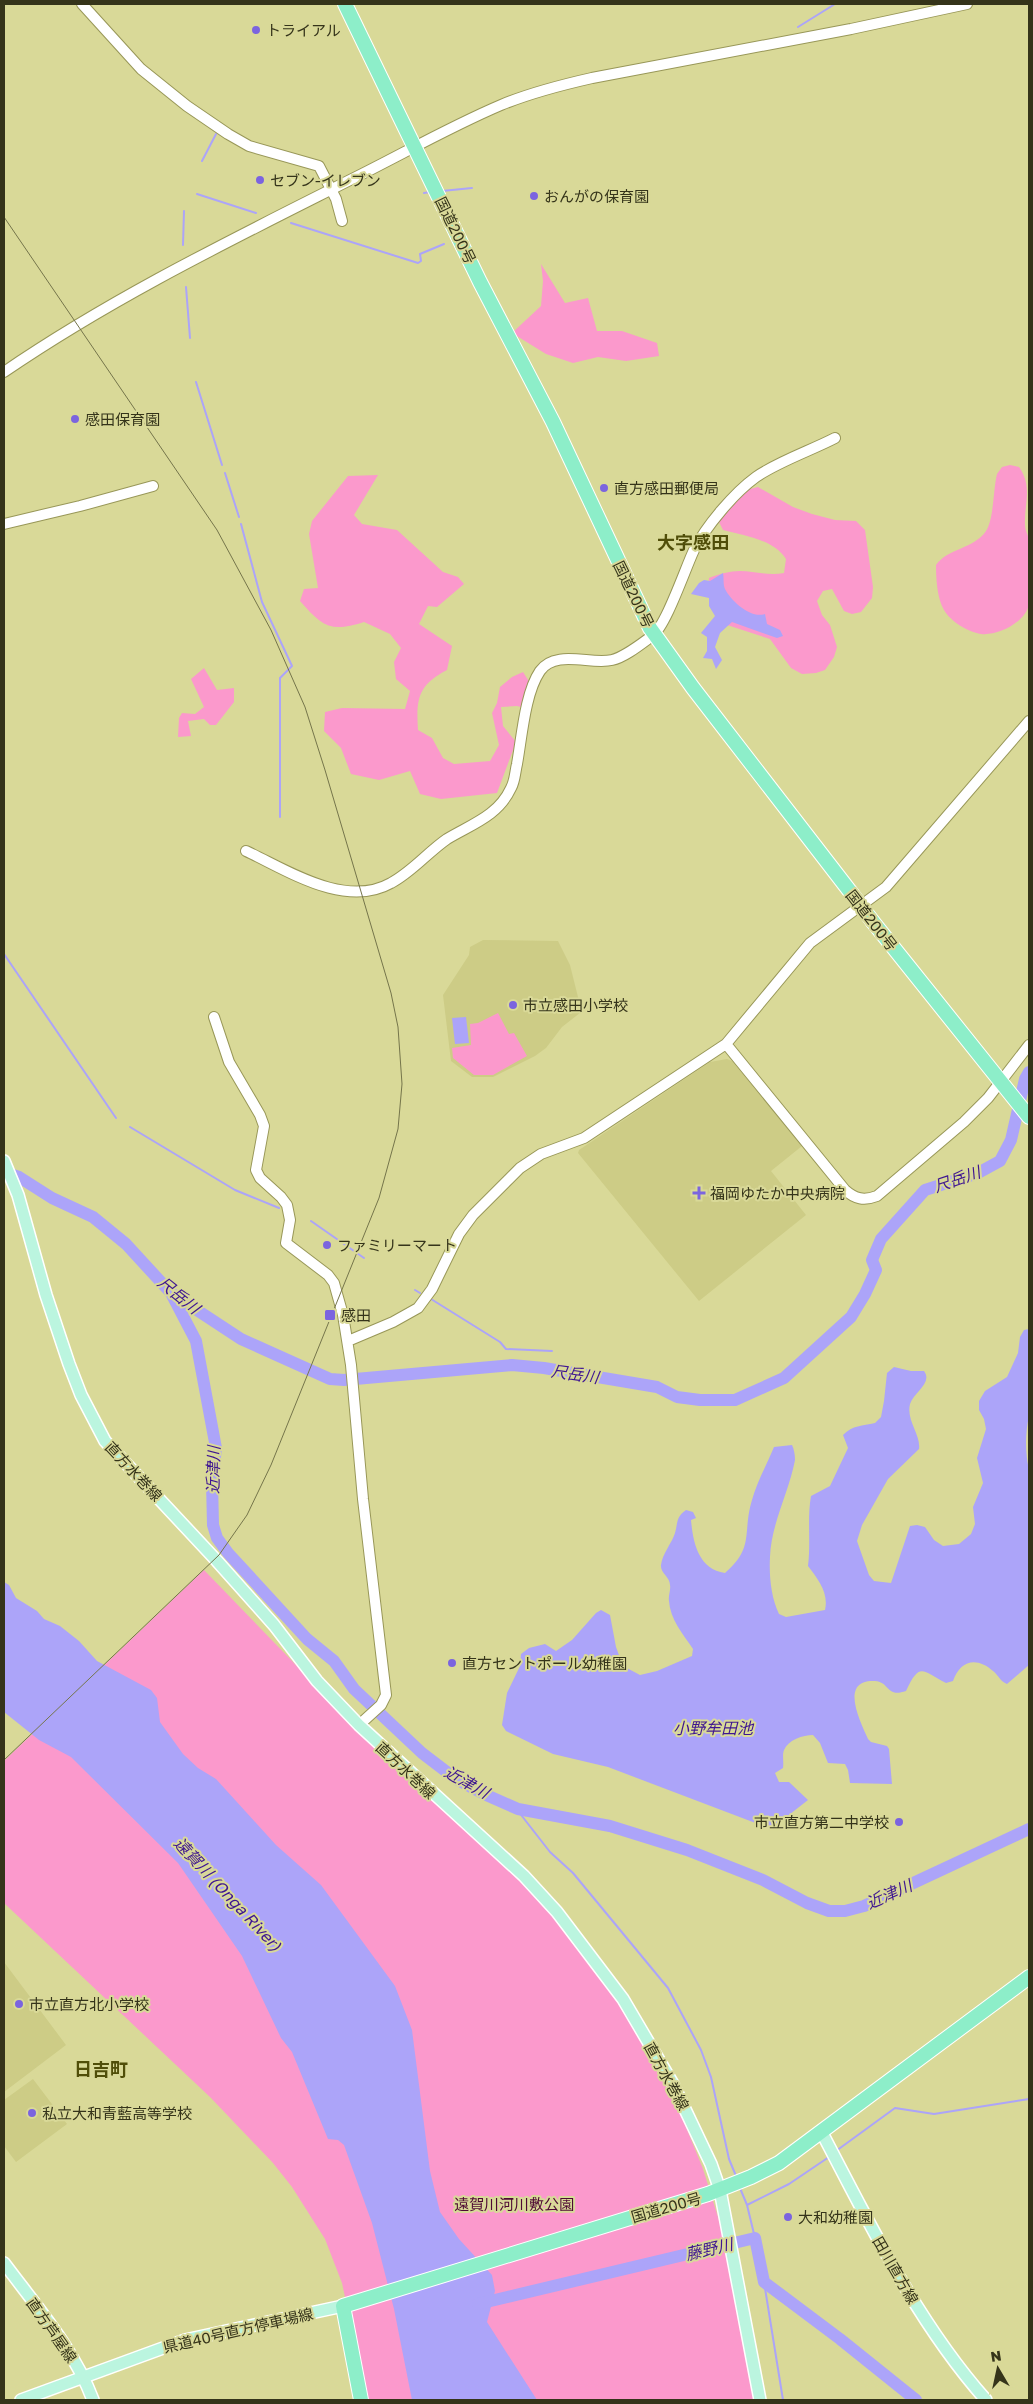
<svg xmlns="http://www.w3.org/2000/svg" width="1033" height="2404" font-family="'Golos Text','Noto Sans JP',sans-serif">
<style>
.built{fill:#cdcc86}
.green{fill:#fb99cc}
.water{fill:#aca4f9}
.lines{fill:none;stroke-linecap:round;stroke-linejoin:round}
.stream{stroke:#aca4f9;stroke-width:2}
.river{stroke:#aca4f9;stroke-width:12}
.secondary-casing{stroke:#989758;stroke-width:12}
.primary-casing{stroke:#fff;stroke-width:14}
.highway-casing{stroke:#fff;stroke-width:16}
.secondary{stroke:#fff;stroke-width:10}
.primary{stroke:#bbf5df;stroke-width:11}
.highway{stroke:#8deec9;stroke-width:14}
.tram{stroke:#75754b;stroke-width:1}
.highway-bridge-casing{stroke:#fff;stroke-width:16;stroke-linecap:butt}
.highway-bridge{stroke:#8deec9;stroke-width:14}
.poi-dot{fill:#7b64df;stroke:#d9d998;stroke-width:2}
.labels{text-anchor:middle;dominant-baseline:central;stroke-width:4;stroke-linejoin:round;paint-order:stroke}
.poi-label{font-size:15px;fill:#35341a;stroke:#d9d998;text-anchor:start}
.street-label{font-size:15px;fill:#35341a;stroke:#d9d998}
.park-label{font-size:15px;fill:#4e0934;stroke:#d9d998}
.water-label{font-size:16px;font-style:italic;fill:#3e1591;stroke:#d9d998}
.quarter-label{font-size:18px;font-weight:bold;fill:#504e09;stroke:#d9d998}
</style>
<rect width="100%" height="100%" fill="#d9d998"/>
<!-- built -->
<path class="built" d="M 483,940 L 558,941 L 570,965 L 579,1001 L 585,1009 L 562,1027 L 546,1048 L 535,1056 L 493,1077 L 472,1077 L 451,1061 L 443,995 L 469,955 L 470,947 Z
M 727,1059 L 732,1061 L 802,1146 L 771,1171 L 806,1215 L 699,1301 L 578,1153 L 579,1150 L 710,1062 Z
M 4,1962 L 66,2045 L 4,2092 Z
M 33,2079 L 67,2124 L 16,2162 L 4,2146 L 4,2100 Z"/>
<!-- green -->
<path class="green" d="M 541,264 L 565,303 L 588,298 L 597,331 L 622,331 L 657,343 L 659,356 L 626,361 L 598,357 L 573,363 L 546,354 L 512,333 L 541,306 L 543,281 Z
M 1010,465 L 1019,467 C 1033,487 1024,503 1025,525 C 1025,531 1028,534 1029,540 C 1032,551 1031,593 1029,604 C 1026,622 998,636 981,634 C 968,632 950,621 944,610 C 937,598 936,578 936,565 C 948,548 974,549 986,531 C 994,519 993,490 997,474 L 1002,467 Z
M 378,475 L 354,515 L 362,524 L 397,530 L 443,572 L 458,577 L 464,584 L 437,607 L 428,606 L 419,624 L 452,646 L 447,670 C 418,685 416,699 418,730 L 432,738 L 443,758 L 454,764 L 490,761 L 499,745 L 492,713 L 497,703 L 500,687 L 512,677 L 523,672 L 530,683 L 521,707 L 517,706 L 501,707 L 503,726 L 516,742 L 497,793 L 441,799 L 420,794 L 410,771 L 379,780 L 351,774 L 341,748 L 324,731 L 325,712 L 342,708 L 405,709 L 410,691 L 396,679 L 394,662 L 401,648 L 390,634 L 364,622 C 330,633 322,626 300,601 L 304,589 L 318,588 L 309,534 L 312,521 L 348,476 Z
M 758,487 L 793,507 L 812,514 L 835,520 L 856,521 L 865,530 L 873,587 L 872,598 L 861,612 L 852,614 L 844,611 L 832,589 L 823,591 L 817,601 L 822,615 L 830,625 L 837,647 L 834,657 L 825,670 L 816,673 L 802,674 L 791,668 L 770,639 L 724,624 L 712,608 L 708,595 L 709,578 C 719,574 730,571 740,571 C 755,571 768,576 784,573 L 786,559 C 773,539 745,536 723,530 L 719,522 L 720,513 L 723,500 L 731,494 Z
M 204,668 L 217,690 L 234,688 L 234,702 L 216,725 L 210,725 L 204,719 L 188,721 L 191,736 L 178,737 L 179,718 L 182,713 L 195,714 L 204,707 L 191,679 Z
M 498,1013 L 509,1034 L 514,1033 L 527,1056 L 493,1075 L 474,1075 L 453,1058 L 452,1048 L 471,1045 L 470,1024 L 478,1023 Z
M 204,1570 L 357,1728 L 522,1882 L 561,1923 L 616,1995 L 676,2102 L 703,2169 L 723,2233 L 755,2400 L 367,2400 L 342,2283 L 325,2239 L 292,2187 L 273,2163 L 210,2097 L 4,1903 L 4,1761 Z"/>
<!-- water -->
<path class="water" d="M 723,573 C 724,578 723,585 725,589 C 731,601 751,619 765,614 L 767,624 L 780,630 L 783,636 L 777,638 L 732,622 L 720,633 L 715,647 L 722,660 L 716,669 L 712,659 L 703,658 L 707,651 L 707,637 L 701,633 L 715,616 L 709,606 L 709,598 L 691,594 L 699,583 L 704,580 L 710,581 Z
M 466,1017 L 469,1043 L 455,1044 L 452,1018 Z
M 1029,1329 L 1029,1416 C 1025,1434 1025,1452 1029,1470 L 1029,1665 L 1007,1684 C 1000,1681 999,1676 993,1671 C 976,1656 960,1661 953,1681 L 946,1683 C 922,1671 920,1661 906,1691 C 886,1698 890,1682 875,1681 C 838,1679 861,1723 868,1739 L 871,1742 L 887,1746 L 889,1749 L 892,1784 L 850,1783 L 848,1770 L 845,1764 L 828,1763 L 820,1743 L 813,1735 C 803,1735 788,1740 784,1750 C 782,1755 784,1762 783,1768 L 775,1773 L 779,1782 L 789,1782 L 808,1800 L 771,1829 L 608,1767 L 553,1754 L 506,1731 L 502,1725 L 507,1693 L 520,1666 L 521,1654 L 529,1648 L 545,1644 L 556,1651 L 572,1640 L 596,1613 L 601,1610 L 610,1615 L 616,1647 L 623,1666 L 640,1675 L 657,1671 L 692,1656 L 693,1649 C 683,1634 670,1619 669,1601 C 668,1596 671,1590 670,1585 C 670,1577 660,1573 661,1565 C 662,1554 672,1543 675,1533 C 678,1522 676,1517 686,1510 L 693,1512 L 696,1518 L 691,1520 C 693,1542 698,1569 725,1573 C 755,1547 742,1533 752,1500 C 757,1482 767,1464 774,1447 L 792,1445 C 794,1449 795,1455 795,1460 C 789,1492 771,1524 770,1557 C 769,1576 771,1597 779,1614 L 786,1617 L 825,1610 C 829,1593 818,1579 808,1566 C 811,1542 807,1518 811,1496 L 830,1486 L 848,1448 L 843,1435 C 853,1425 862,1426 875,1423 L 881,1417 L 884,1401 L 887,1373 L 894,1367 L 911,1371 L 924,1371 C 933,1383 914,1392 910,1404 C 906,1421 921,1434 919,1449 L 888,1479 L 862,1525 L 857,1541 L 869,1575 L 874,1581 L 891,1583 L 910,1526 L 917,1525 L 925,1527 L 934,1540 L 943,1546 L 959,1544 L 971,1534 L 975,1524 L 973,1507 L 983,1483 L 977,1458 L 986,1429 L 984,1419 L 979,1410 L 979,1401 L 985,1391 L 1007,1377 L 1018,1353 L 1020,1337 L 1024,1330 Z
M 4,1582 L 9,1585 L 16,1598 L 37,1611 L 44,1619 L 60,1626 L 79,1641 L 97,1661 L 151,1690 L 157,1698 L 160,1722 L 183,1754 L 198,1768 L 216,1779 L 276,1845 L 321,1885 L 395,1986 L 412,2030 L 430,2171 L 440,2212 L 459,2239 L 492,2275 L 495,2291 L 487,2322 L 537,2400 L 412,2400 L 394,2309 L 372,2223 L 344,2145 L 338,2140 L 328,2139 L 292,2052 L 281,2038 L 242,1956 L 178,1863 L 71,1757 L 39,1740 L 4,1712 Z"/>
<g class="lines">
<!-- stream -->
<path class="stream" d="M 798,27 L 835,4
M 202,161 L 216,134
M 442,191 L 472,188
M 424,193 L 430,192
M 197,194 L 256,213
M 291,223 L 418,263 L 421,261 L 420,254 L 444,244
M 183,245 L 184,211
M 186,287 L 190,338
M 196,382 L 222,465
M 225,473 L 239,517
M 241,524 L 262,602 L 292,666 L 280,678 L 280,817
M 4,954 L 116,1118
M 130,1127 L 235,1190 L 279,1208
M 311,1221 L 364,1258
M 415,1290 L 420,1293
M 431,1299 L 500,1342 L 506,1349 L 552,1351
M 518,1809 L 518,1811 L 550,1852 L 573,1873 L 668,1988 L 701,2050 L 711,2077 L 729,2159 L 736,2176
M 836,2151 L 895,2108 L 934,2114 L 1029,2099
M 740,2188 L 747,2205 L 755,2238
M 747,2205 L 789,2184 L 829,2157
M 764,2282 L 783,2400"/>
<!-- river -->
<path class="river" d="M 4,1172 L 19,1177 L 52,1198 L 93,1217 L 126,1244 L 171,1293 L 241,1339 L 330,1379 L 344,1380 L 512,1365 L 544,1368 L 657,1387 L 677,1397 L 700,1400 L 735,1400 L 784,1378 L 851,1317 L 865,1294 L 876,1270 L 872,1260 L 881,1239 L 925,1190 L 978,1173 L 1000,1161 L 1011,1140 L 1025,1079 L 1029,1072
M 172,1295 L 196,1341 L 216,1448 L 212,1482 L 213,1525 L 217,1538 L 228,1553 L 307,1639 L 334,1661 L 354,1689 L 422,1753 L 456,1779 L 484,1794 L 518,1809 L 610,1826 L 687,1850 L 763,1880 L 807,1903 L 829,1911 L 845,1911 L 864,1906 L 1029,1829
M 478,2304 L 755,2238 L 764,2282 L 840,2339 L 916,2400"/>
<!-- secondary casing -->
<g class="secondary-casing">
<path id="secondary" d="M 82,4 L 141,69 L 187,106 L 228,134 L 249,146 L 319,166 L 336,199 L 342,221
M 4,372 C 112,298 231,240 348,181 C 399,156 449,127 501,105 C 530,93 561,85 592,78 L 851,29 L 967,4
M 4,524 L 80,506 L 153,486
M 246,851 C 287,870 345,909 391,883 C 412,872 428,852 447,839 C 472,824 498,816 511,788 C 515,781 515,772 517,764 C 522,736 525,693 540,671 C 555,649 591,665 612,660 C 625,657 641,644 652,636 C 666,626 685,569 694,550 C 706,526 734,493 756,477 C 777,462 812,450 835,438
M 214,1017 L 229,1062 L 260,1115 L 264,1126 L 256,1170 L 260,1178 L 281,1197 L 287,1205 L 290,1220 L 286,1243 L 328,1275 L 334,1283 L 343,1315 L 351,1365 L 363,1499 L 386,1695 L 381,1705 L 359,1725
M 726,1044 L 845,1190 C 855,1199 864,1201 877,1196 L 964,1122 L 988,1098 L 1029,1045
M 348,1341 L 393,1322 L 418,1308 L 432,1289 L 459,1234 L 473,1215 L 520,1168 L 541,1154 L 584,1138 L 726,1044 L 810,943 L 886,887 L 1029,721"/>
</g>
<!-- primary casing -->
<g class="primary-casing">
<path id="primary" d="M 4,1161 L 18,1195 L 46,1295 L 69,1364 L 81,1395 L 105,1441 L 217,1561 L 274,1625 L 317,1681 L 359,1725 L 524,1876 L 557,1912 L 623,1999 L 673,2084 L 711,2164 L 720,2190 L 760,2400
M 821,2131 C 870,2224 916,2321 986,2400
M 4,2263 C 36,2306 74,2349 93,2400
M 21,2400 L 185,2340 L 343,2306"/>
</g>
<!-- highway casing -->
<g class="highway-casing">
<path id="highway" d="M 345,4 L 480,282 L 553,422 L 650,628 L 693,688 L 852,894
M 873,922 L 1029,1117
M 361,2400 L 343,2306 L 708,2194 L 751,2177 L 779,2163 L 1029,1977"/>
</g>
<!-- secondary -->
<use href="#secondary" class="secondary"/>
<!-- primary -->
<use href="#primary" class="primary"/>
<!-- highway -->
<use href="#highway" class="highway"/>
<!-- tram -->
<path class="tram" d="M 4,217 L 217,530 L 271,630 L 305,707 L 325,770 L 391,993 L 398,1027 L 402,1084 L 398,1129 L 379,1198 L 271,1465 L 247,1515 L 219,1555 L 4,1760"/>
<!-- highway-bridge casing -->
<g class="highway-bridge-casing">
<path id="highway-bridge" d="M 852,894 L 873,922"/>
</g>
<!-- highway-bridge -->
<use href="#highway-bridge" class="highway-bridge"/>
</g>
<!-- markers -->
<g class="poi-dot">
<circle cx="256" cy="30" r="5"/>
<circle cx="260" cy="180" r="5"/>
<circle cx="534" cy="196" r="5"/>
<circle cx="75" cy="419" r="5"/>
<circle cx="604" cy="488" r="5"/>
<circle cx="513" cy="1005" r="5"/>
<path d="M696.5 1185.5h5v5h5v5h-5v5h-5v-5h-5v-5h5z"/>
<circle cx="327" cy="1245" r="5"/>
<rect x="324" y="1309" width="12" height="12" rx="2.5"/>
<circle cx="452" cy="1663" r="5"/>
<circle cx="899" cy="1822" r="5"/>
<circle cx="19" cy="2004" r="5"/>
<circle cx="32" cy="2113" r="5"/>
<circle cx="788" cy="2217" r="5"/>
</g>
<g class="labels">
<!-- poi labels -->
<g class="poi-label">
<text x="266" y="30">トライアル</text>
<text x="270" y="180">セブン-イレブン</text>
<text x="544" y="196">おんがの保育園</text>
<text x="85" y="419">感田保育園</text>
<text x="614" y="488">直方感田郵便局</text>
<text x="523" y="1005">市立感田小学校</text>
<text x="710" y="1193">福岡ゆたか中央病院</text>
<text x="337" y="1245">ファミリーマート</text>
<text x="341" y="1315">感田</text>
<text x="462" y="1663">直方セントポール幼稚園</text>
<text x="889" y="1822" text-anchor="end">市立直方第二中学校</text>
<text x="29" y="2004">市立直方北小学校</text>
<text x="42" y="2113">私立大和青藍高等学校</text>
<text x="798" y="2217">大和幼稚園</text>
</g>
<!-- street labels -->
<g class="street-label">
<text transform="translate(456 230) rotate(64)">国道200号</text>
<text transform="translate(634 594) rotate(64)">国道200号</text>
<text transform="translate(872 920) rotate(52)">国道200号</text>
<text transform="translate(134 1471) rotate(47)">直方水巻線</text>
<text transform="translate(406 1770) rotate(43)">直方水巻線</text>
<text transform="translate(667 2076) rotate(61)">直方水巻線</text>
<text transform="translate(666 2207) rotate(-16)">国道200号</text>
<text transform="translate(896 2270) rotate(60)">田川直方線</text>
<text transform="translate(52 2330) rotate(55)">直方芦屋線</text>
<text transform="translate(238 2330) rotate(-13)">県道40号直方停車場線</text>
</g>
<!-- park labels -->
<g class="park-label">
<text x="514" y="2204">遠賀川河川敷公園</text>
</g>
<!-- water labels -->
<g class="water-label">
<text transform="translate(957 1179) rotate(-19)">尺岳川</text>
<text transform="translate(179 1295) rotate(39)">尺岳川</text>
<text transform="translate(575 1374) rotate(8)">尺岳川</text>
<text transform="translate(213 1470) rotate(-89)">近津川</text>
<text x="713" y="1728">小野牟田池</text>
<text transform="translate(467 1782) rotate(29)">近津川</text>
<text transform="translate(228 1894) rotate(47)">遠賀川 (Onga River)</text>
<text transform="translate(889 1894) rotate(-24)">近津川</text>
<text transform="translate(709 2249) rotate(-13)">藤野川</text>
</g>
<!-- quarter labels -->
<g class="quarter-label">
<text x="693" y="542">大字感田</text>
<text x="101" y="2069">日吉町</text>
</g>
</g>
<!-- border -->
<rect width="1033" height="2404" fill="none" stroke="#35341a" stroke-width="10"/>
<!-- north arrow -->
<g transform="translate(998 2369) rotate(351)" stroke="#d9d998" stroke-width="4" paint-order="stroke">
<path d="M0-4L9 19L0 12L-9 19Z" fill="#35341a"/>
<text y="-8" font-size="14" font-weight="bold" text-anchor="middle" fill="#35341a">N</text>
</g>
</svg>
